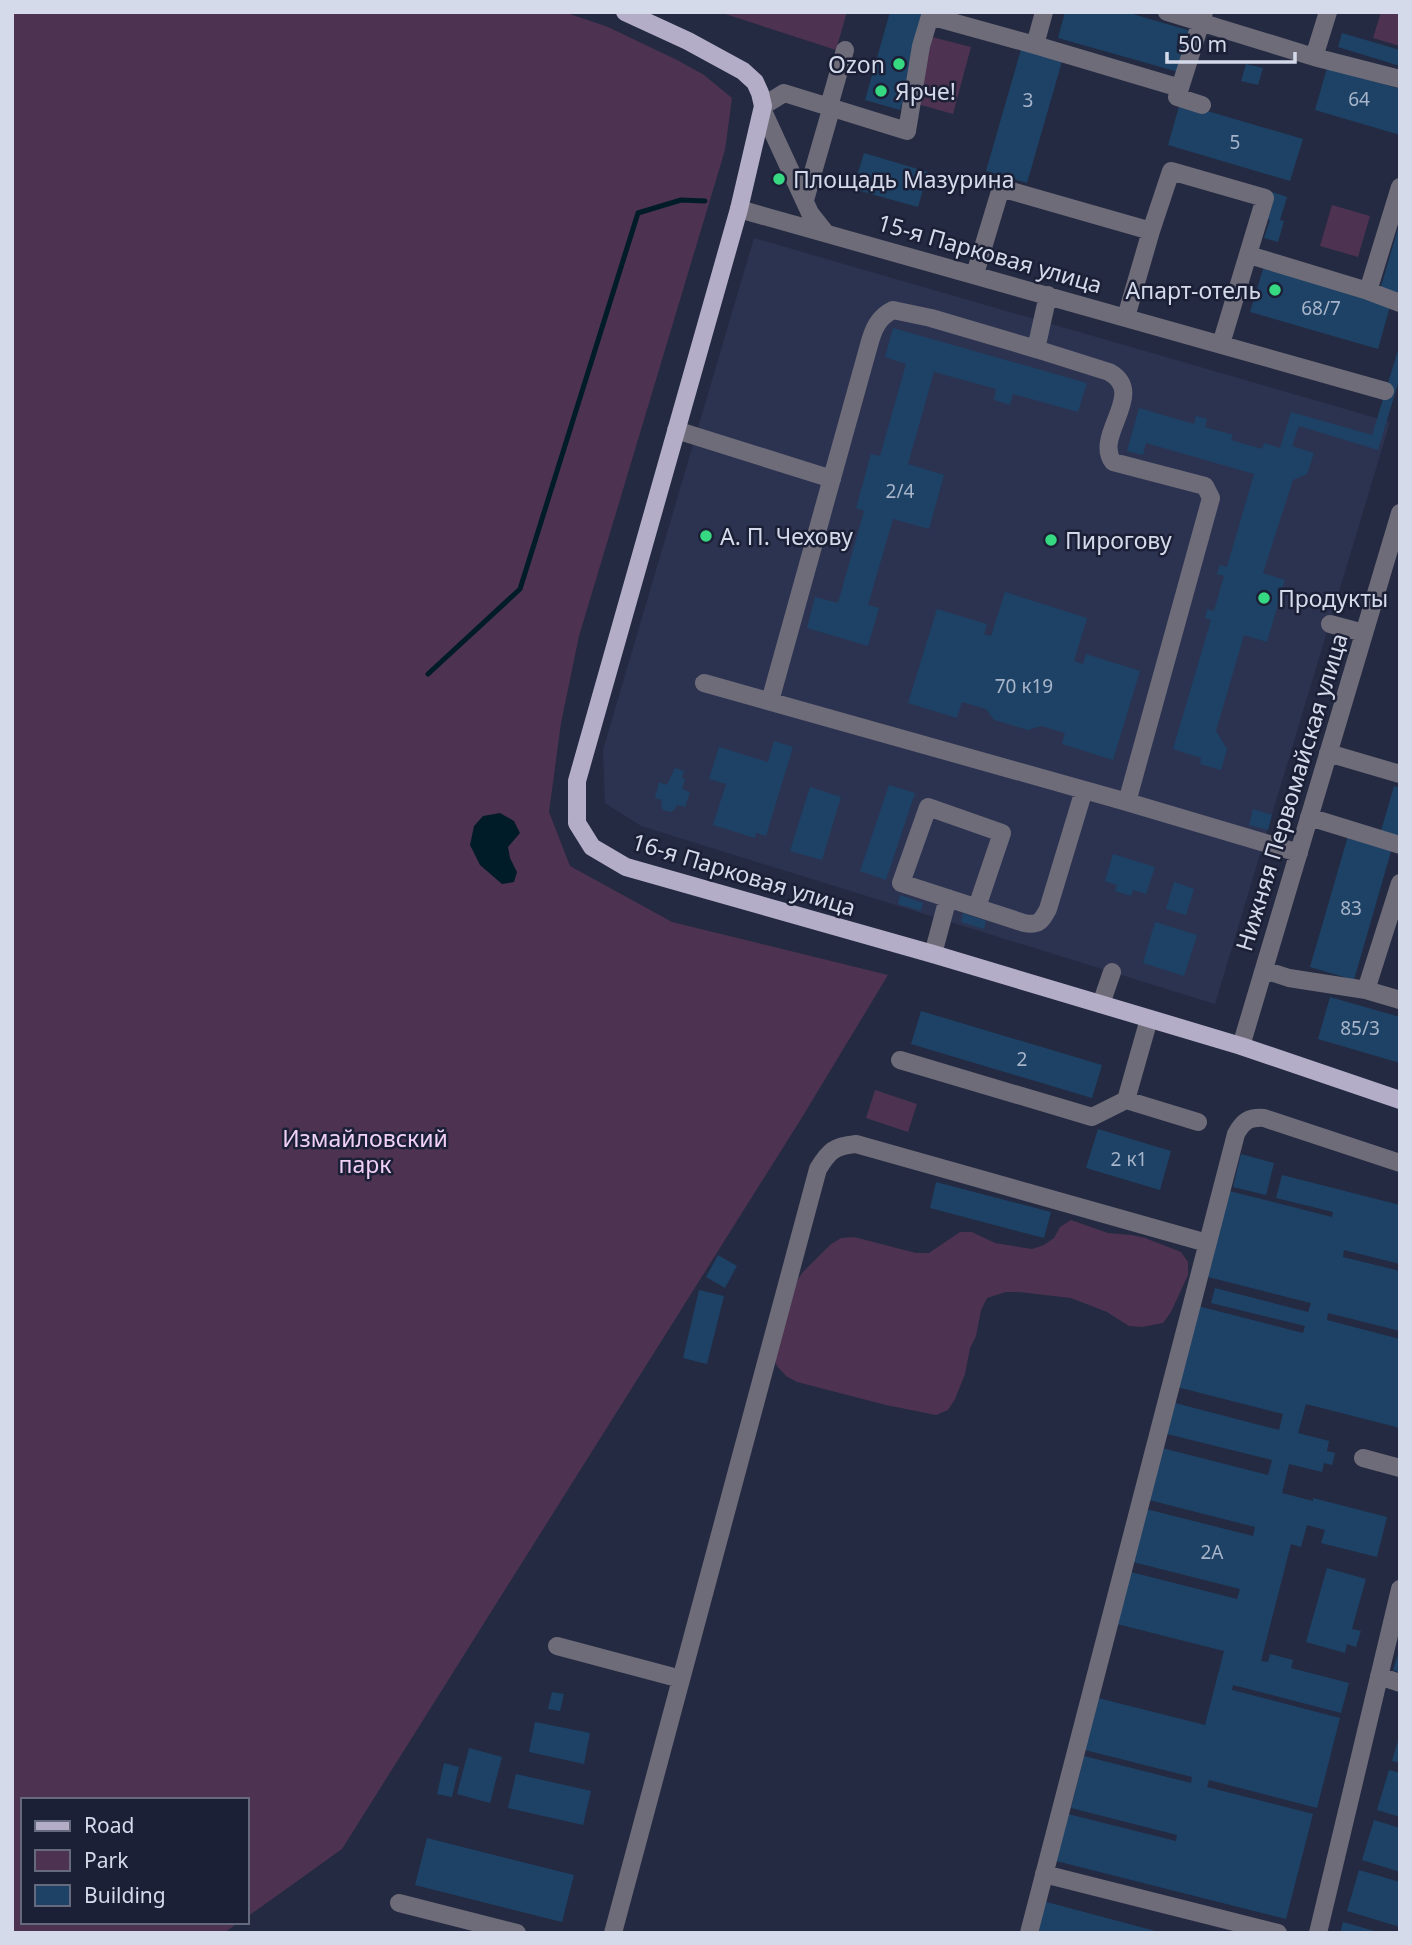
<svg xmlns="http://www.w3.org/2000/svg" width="1412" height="1945" font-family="'Noto Sans',sans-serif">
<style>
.built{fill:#2c3351}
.green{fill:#4d3351}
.water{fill:#001c28}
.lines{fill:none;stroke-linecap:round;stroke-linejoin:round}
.stream{stroke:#001c28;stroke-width:5}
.building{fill:#1d4265}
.minor{stroke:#6f6c79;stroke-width:18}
.major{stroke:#b4adc7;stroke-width:18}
.poi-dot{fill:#36d881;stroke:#1b2037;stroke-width:2.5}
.labels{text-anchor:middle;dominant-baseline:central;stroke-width:5;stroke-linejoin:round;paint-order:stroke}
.number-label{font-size:19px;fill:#a7b4c9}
.poi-label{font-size:23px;fill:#d5daea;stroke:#1b2037;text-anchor:start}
.street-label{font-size:23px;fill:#d5daea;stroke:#1b2037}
.park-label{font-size:23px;fill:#f1d0f7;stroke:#1b2037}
</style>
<rect width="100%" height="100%" fill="#242a42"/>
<!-- built -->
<path class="built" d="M 754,238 L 1390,422 L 1215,1004 L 641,826 L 605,803 L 603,750 Z"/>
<!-- green -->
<path class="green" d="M 12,12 L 564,12 L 608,27 L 677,60 L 704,75 L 732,98 L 725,150 L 579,636 L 561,723 L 549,812 L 570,866 L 672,922 L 888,975 L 801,1119 L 342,1849 L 247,1917 L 247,1800 L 23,1800 L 23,1922 L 239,1922 L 224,1933 L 12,1933 Z
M 719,12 L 847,12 L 836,50 Z
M 1381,12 L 1400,12 L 1400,46 L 1373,38 Z
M 932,37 L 971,47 L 953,114 L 914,103 Z
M 1332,205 L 1370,216 L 1358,257 L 1320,246 Z
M 875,1090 L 917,1104 L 908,1132 L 866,1118 Z
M 1071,1220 L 1108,1233 L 1132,1235 L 1145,1238 L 1181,1252 L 1188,1262 L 1188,1275 L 1171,1312 L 1163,1323 L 1142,1327 L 1129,1326 L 1107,1312 L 1071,1298 L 1019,1292 L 1006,1292 L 987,1298 L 981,1310 L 976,1336 L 970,1348 L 965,1374 L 955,1399 L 948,1410 L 936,1415 L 886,1405 L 797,1382 L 786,1376 L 777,1366 L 773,1354 L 796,1282 L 803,1272 L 830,1245 L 841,1238 L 854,1237 L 916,1253 L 929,1253 L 960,1232 L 972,1232 L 995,1243 L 1032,1249 L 1044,1245 L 1054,1238 L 1060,1227 Z"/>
<!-- water -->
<path class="water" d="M 500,813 L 514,821 L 520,833 L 508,847 L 510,858 L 517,872 L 514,882 L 502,884 L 480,865 L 470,845 L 474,826 L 483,816 Z"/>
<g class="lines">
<!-- stream -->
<path class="stream" d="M 428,674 L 520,589 L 638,213 L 681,200 L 705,201"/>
</g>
<!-- building -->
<path class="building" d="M 890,12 L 928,12 L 900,110 L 865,100 Z
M 1065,12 L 1126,12 L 1194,32 L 1182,73 L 1058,38 Z
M 1342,33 L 1400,50 L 1400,66 L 1338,47 Z
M 1022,46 L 1063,58 L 1027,183 L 986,171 Z
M 1246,64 L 1263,68 L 1258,85 L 1241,81 Z
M 1327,68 L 1400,89 L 1400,135 L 1315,110 Z
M 1180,103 L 1303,139 L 1290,181 L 1168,145 Z
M 864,153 L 928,172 L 918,207 L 853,189 Z
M 1272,192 L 1287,197 L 1280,220 L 1284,221 L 1278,242 L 1264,238 L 1270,220 L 1264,218 Z
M 1399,225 L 1400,225 L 1400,296 L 1380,290 Z
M 1264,266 L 1391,303 L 1378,349 L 1250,312 Z
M 893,328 L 1087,383 L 1078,412 L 1013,394 L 1010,405 L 994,400 L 996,389 L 934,372 L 908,464 L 944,475 L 929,529 L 893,519 L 868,605 L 879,608 L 868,646 L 807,628 L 815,597 L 838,603 L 864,511 L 856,508 L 871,454 L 880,456 L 906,364 L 885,357 Z
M 1400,344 L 1400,377 L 1378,450 L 1299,426 L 1292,446 L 1314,453 L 1307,474 L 1293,480 L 1263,573 L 1285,580 L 1267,642 L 1244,635 L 1216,731 L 1227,749 L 1221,770 L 1200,764 L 1201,758 L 1173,749 L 1211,620 L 1205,618 L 1207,609 L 1214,611 L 1224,576 L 1217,574 L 1220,565 L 1227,567 L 1254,474 L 1146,443 L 1143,455 L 1127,451 L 1139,408 L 1194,424 L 1196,416 L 1207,419 L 1205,427 L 1233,435 L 1231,440 L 1262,449 L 1264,443 L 1280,448 L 1291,412 L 1372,435 Z
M 1005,592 L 1087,618 L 1074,661 L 1083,664 L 1086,654 L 1140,671 L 1113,760 L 1062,744 L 1065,733 L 1041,726 L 1028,730 L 994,720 L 986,709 L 962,702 L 957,718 L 908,703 L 937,609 L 987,624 L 984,634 L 991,636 Z
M 774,741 L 793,747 L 766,836 L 756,833 L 755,838 L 713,825 L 726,784 L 709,779 L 719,747 L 768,762 Z
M 675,768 L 684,771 L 682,778 L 685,779 L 682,789 L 690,792 L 685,807 L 677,805 L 675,809 L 671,812 L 663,810 L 661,805 L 662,800 L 655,798 L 659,782 L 667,785 Z
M 889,785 L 915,793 L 886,880 L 860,871 Z
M 1394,786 L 1400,788 L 1400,836 L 1381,831 Z
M 810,787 L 841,797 L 822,860 L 790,851 Z
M 1253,809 L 1272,815 L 1268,830 L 1249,825 Z
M 1348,836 L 1392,848 L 1354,980 L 1310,967 Z
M 1113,854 L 1155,867 L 1146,894 L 1133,890 L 1131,896 L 1115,891 L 1117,885 L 1105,881 Z
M 1174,882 L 1194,889 L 1186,915 L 1166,909 Z
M 900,895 L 923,903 L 921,911 L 898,904 Z
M 963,913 L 986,921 L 984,929 L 961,922 Z
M 1155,922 L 1197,935 L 1184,976 L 1143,963 Z
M 1330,997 L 1400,1017 L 1400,1063 L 1318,1039 Z
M 921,1011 L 1102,1065 L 1092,1098 L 911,1044 Z
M 1098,1129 L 1171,1151 L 1160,1190 L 1086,1168 Z
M 1241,1154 L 1274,1163 L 1266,1195 L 1233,1187 Z
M 1282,1175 L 1400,1205 L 1400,1264 L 1344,1250 L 1343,1257 L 1400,1271 L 1400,1331 L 1328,1313 L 1327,1320 L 1400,1339 L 1400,1428 L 1306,1404 L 1298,1433 L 1329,1441 L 1327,1451 L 1335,1453 L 1332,1465 L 1324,1463 L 1322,1472 L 1289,1464 L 1282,1493 L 1313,1501 L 1313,1498 L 1387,1517 L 1377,1557 L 1321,1543 L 1325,1530 L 1307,1525 L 1301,1547 L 1291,1544 L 1261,1661 L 1268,1662 L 1270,1654 L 1293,1660 L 1291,1668 L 1349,1683 L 1341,1713 L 1233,1685 L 1232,1690 L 1340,1718 L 1317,1808 L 1209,1780 L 1207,1787 L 1313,1814 L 1286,1919 L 1056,1861 L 1068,1814 L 1176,1841 L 1177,1835 L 1071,1808 L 1084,1756 L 1191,1783 L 1192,1777 L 1085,1750 L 1098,1698 L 1205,1725 L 1224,1651 L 1117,1624 L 1131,1572 L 1237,1599 L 1240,1589 L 1133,1562 L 1146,1509 L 1253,1536 L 1255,1527 L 1149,1500 L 1162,1448 L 1268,1475 L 1272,1460 L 1167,1434 L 1175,1403 L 1279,1430 L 1283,1414 L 1177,1387 L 1198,1306 L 1303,1333 L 1305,1326 L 1211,1303 L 1215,1288 L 1308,1312 L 1311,1303 L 1208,1277 L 1229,1191 L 1332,1217 L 1333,1212 L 1276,1198 Z
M 936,1182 L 1051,1212 L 1044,1238 L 930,1208 Z
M 718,1255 L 737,1266 L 725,1288 L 706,1277 Z
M 699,1290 L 724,1296 L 707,1364 L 683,1358 Z
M 1327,1568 L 1366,1579 L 1352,1629 L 1361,1631 L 1356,1647 L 1347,1644 L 1345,1653 L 1306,1642 Z
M 1399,1651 L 1400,1651 L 1400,1673 L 1393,1670 Z
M 552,1692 L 564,1694 L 560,1711 L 548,1709 Z
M 535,1722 L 590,1733 L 584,1764 L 529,1752 Z
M 1399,1737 L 1400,1737 L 1400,1763 L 1392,1761 Z
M 469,1748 L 502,1757 L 490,1803 L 457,1794 Z
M 444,1763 L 459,1767 L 452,1797 L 437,1794 Z
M 1389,1770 L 1400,1773 L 1400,1817 L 1377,1810 Z
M 516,1774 L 591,1791 L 583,1825 L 508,1808 Z
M 1374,1820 L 1400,1828 L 1400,1872 L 1362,1860 Z
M 427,1838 L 574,1875 L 562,1922 L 415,1885 Z
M 1359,1870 L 1400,1882 L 1400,1927 L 1347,1911 Z
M 1043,1901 L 1159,1932 L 1159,1933 L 1034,1933 Z
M 1343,1922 L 1378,1932 L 1378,1933 L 1340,1933 Z"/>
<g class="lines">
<!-- minor -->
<path class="minor" d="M 1167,12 L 1314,57 L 1400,79
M 1035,45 L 1044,12
M 1314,57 L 1328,12
M 1180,88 L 1177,97 L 1202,105
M 763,106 L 784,93 L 907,131 L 921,46 L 930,16 L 1035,45 L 1180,88 L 1204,12
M 763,111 L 810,213 L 825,232
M 805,200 L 830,113 L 829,106 L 845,50
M 739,209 L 1385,391
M 1151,231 L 1171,171 L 1265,198 L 1221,344
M 1249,255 L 1368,291 L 1400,303
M 975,274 L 1001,188 L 1151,231 L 1126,317
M 1368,291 L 1400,187
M 1048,295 L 1036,349 L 1109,372 C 1148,393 1093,435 1113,462 L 1205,486 L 1211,498 L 1127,802 L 1299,853
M 676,430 L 832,479
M 1330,624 L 1364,633
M 704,683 L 1127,802
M 770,701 L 869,345 C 873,330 878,317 893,310 L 931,318 L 1036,349
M 1328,753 L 1400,774
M 1309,817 L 1400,845
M 977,907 L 1002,833 L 928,807 L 901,883 L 1024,923 C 1038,926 1042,921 1048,909 L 1084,790
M 933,954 L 948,898
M 1264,970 L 1289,978 L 1366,990 L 1400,883
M 1366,990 L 1400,1000
M 1101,1004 L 1112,972
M 1149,1019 L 1126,1100 L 1198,1122
M 1241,1046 L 1400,513
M 900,1060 L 1092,1117 L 1126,1100
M 1363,1458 L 1400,1468
M 557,1646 L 681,1679
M 1379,1676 L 1400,1683
M 1044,1874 L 1278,1933
M 399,1903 L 517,1933
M 613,1933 L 818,1169 C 829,1151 834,1146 856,1144 L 1207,1243
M 1029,1933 L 1236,1134 C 1243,1121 1249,1117 1264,1118 L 1400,1163
M 1318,1933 L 1400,1589"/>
<!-- major -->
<path class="major" d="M 625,12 L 688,41 L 743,71 L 755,82 L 760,93 L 763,106 L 739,209 L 577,781 L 577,823 L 592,847 L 626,867 L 933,954 L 1241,1046 L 1400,1100"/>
</g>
<!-- markers -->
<g class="poi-dot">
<circle cx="899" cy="64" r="7"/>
<circle cx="881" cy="91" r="7"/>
<circle cx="779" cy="179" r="7"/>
<circle cx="1275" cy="290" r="7"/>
<circle cx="706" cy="536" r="7"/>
<circle cx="1051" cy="540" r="7"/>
<circle cx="1264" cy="598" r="7"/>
</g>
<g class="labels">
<!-- number labels -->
<g class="number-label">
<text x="1359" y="99">64</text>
<text x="1028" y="100">3</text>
<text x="1235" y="142">5</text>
<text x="1321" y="308">68/7</text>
<text x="900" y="491">2/4</text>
<text x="1024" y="686">70 к19</text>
<text x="1351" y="908">83</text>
<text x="1360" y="1028">85/3</text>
<text x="1022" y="1059">2</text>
<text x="1129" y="1159">2 к1</text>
<text x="1212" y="1552">2А</text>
</g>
<!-- poi labels -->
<g class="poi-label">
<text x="885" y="64" text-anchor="end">Ozon</text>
<text x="895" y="91">Ярче!</text>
<text x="793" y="179">Площадь Мазурина</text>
<text x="1261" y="290" text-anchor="end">Апарт-отель</text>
<text x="720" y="536">А. П. Чехову</text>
<text x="1065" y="540">Пирогову</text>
<text x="1278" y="598">Продукты</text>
</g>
<!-- street labels -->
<g class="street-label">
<text transform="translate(990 253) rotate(16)">15-я Парковая улица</text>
<text transform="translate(1291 792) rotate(-73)">Нижняя Первомайская улица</text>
<text transform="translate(744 874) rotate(17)">16-я Парковая улица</text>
</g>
<!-- park labels -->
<g class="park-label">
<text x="365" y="1138">Измайловский<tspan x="365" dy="26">парк</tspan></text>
</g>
</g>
<!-- border -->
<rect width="1412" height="1945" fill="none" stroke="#d5daea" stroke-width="28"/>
<!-- legend -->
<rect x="21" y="1798" width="228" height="126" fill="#1b2037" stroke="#656a7f" stroke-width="2"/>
<rect x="35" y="1821" width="35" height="10" fill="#b4adc7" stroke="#656a7f" stroke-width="2"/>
<text x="84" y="1833" font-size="21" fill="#d5daea">Road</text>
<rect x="35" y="1850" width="35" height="21" fill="#4d3351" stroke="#656a7f" stroke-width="2"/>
<text x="84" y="1868" font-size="21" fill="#d5daea">Park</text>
<rect x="35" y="1885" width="35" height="21" fill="#1d4265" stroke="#656a7f" stroke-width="2"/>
<text x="84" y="1903" font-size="21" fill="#d5daea">Building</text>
<!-- scale -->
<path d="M1167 52v10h128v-10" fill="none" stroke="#d5daea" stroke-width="3.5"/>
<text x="1178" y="52" font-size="21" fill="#d5daea" stroke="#1b2037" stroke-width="5" paint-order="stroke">50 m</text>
</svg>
